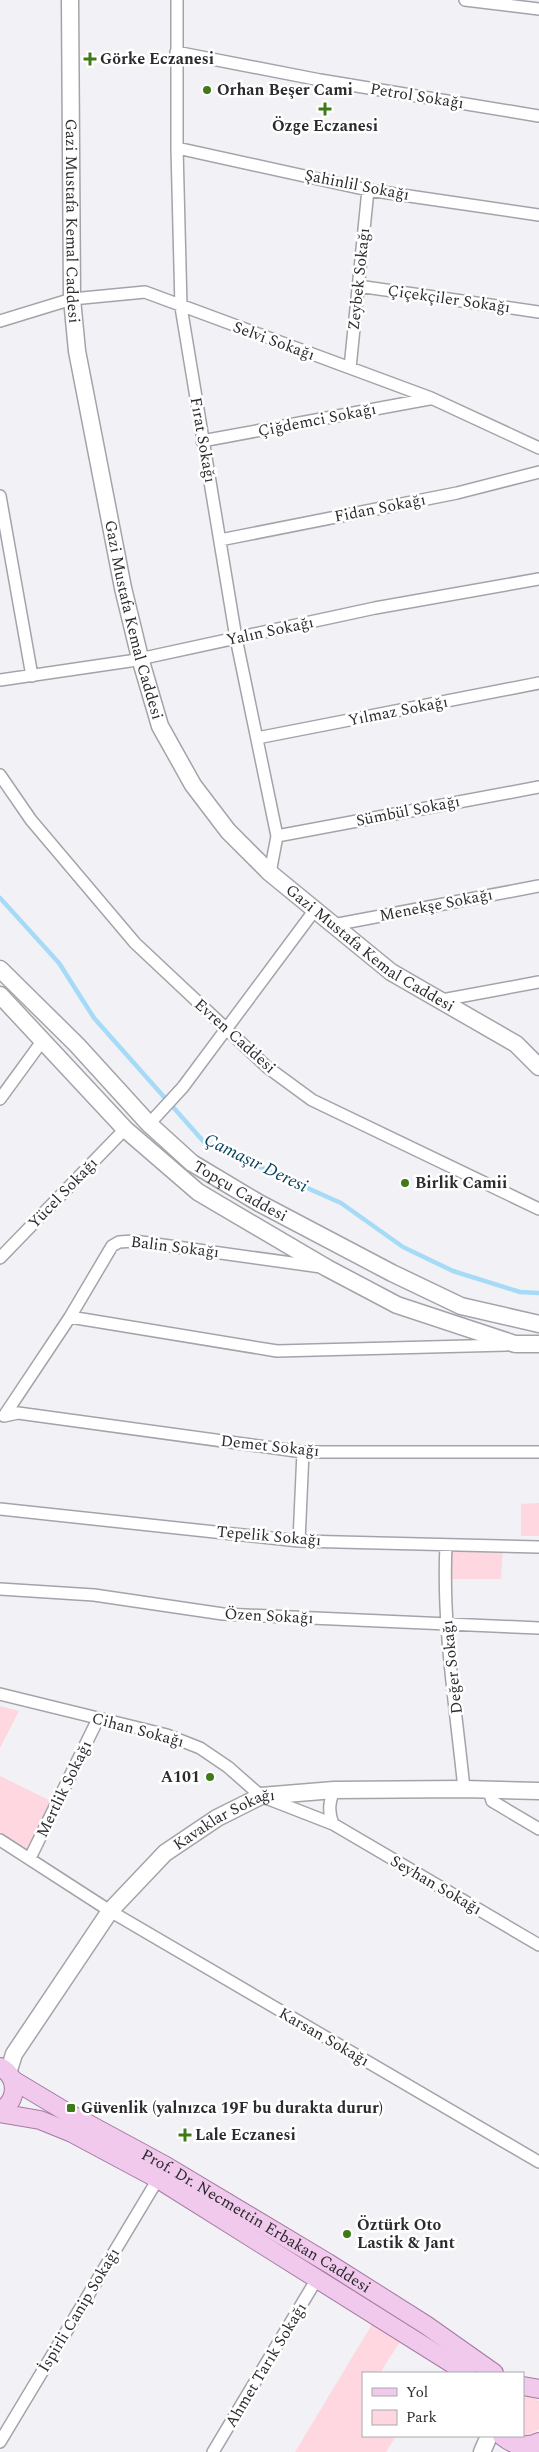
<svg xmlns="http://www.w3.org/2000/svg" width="539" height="2452" font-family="Spectral,serif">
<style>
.green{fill:#fed7e0}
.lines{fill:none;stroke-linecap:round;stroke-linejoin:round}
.stream{stroke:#a6dbf8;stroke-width:4.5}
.street-casing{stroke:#a5a3a9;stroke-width:14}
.secondary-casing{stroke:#a5a3a9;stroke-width:19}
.primary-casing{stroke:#a57aa1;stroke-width:20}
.street{stroke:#fff;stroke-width:11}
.secondary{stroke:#fff;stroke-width:16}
.primary{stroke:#f0c9ec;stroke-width:18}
.poi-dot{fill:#3e7a15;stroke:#fff;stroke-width:2}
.labels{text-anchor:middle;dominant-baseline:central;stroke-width:5;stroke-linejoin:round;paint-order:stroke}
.poi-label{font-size:16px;font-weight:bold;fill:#2b2a2d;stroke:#fff;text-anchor:start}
.street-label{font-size:16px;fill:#2b2a2d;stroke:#fff}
.water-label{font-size:18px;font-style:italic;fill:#074059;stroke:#fff}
</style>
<rect width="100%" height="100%" fill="#f2f1f6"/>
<!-- green -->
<path class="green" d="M 539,1503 L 539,1536 L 521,1536 L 521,1504 Z
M 446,1545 L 503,1547 L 501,1579 L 445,1579 Z
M 0,1706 L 19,1711 L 0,1748 Z
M 0,1776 L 51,1801 L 28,1849 L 0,1832 Z
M 374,2321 L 401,2340 L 380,2373 L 363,2373 L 363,2436 L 396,2436 L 386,2452 L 295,2452 Z
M 523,2395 L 530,2395 L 539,2401 L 539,2429 L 529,2435 L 523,2435 Z"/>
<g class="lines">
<!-- stream -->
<path class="stream" d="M 0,898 L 59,963 L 94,1018 L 204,1142 L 341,1203 L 403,1247 L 453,1271 L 520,1292 L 539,1293"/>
<!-- street casing -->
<g class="street-casing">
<path id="street" d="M 177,0 L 177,148 L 181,307 L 236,638 L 277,836 L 270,873
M 465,0 L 539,9
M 176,52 L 320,80 L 539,116
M 177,148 L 368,190 L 539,215
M 358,286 L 539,312
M 0,321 L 72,299 L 145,292 L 431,398 L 539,448
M 350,368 L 368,190
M 202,441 L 429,399
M 0,496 L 32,676
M 220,540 L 457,493 L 539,472
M 0,680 L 130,661 L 375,608 L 539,579
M 257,738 L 539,683
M 0,775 L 31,820 L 135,943 L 267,1067 L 312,1100 L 539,1209
M 277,836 L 539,787
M 333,925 L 539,886
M 442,1000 L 539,982
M 0,1099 L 43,1040
M 149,1124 L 183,1087 L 314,911
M 0,1258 L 125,1129
M 70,1317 L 277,1351 L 506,1345
M 4,1416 L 18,1413 L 303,1452 L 539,1452
M 4,1416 L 70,1317 L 112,1246 L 119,1242 L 134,1241 L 321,1267
M 0,1509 L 299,1541 L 539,1547
M 299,1541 L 303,1452
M 446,1545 C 442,1626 456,1709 464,1789
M 0,1589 L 94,1595 L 223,1614 L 539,1628
M 0,1694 L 167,1735 L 200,1748 L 228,1767 L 261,1796 L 333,1824 C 328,1811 329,1803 334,1790
M 489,1790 L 492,1801 L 539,1829
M 333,1824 L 539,1945
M 0,1840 L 110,1911 L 539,2162
M 30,1858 L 98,1719
M 0,2442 L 158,2179
M 213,2452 L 318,2277"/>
</g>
<!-- secondary casing -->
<g class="secondary-casing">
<g id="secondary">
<path id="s1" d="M 70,0 L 72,299 L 77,351 L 123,588 L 140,658 L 160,726 L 193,785 L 228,831 L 270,873 L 391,972 L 516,1044 L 539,1067"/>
<path id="s2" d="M 0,969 L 77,1045 L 149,1124 L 192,1163 L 259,1203 L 392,1273 L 461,1306 L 539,1324"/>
<path d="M 0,995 L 125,1129 L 198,1192 L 327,1268 L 397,1305 L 515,1344 L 539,1344"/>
<path id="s3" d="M 8,2073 L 14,2054 L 110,1911 L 165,1853 L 217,1818 L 261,1796 L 334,1790 L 464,1789 L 539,1791"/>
<path d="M 482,2452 L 489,2436"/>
</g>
</g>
<!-- primary casing -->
<g class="primary-casing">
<g id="primary">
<path d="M 0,2067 C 19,2077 18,2101 0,2111"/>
<path id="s4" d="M 13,2080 L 68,2113 L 166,2166 L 328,2263 L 426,2325 L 494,2373"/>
<path d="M 0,2113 L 40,2120 L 72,2133 L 158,2179 L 467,2373"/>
<path d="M 523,2386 L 539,2389"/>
<path d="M 502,2436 C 513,2445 525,2449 539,2442"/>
</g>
</g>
<!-- street -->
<use href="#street" class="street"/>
<!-- secondary -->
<use href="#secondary" class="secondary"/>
<!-- primary -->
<use href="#primary" class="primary"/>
</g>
<!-- markers -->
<g class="poi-dot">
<path d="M87.5 51.5h5v5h5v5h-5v5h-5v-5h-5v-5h5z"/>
<circle cx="207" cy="90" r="5"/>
<path d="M322.5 101.5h5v5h5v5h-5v5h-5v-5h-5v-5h5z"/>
<circle cx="405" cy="1183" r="5"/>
<circle cx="210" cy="1777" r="5"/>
<rect x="66" y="2103" width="10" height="10" rx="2.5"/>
<path d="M182.5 2127.5h5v5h5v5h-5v5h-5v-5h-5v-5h5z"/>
<circle cx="347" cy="2234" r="5"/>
</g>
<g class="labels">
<!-- poi labels -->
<g class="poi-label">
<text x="100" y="59">Görke Eczanesi</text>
<text x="217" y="90">Orhan Beşer Cami</text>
<text x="325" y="126" text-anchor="middle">Özge Eczanesi</text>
<text x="415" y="1183">Birlik Camii</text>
<text x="200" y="1777" text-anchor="end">A101</text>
<text x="81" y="2108">Güvenlik (yalnızca 19F bu durakta durur)</text>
<text x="195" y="2135">Lale Eczanesi</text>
<text x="357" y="2225">Öztürk Oto<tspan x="357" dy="18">Lastik &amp; Jant</tspan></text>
</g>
<!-- street labels -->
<g class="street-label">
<text transform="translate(417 96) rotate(9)">Petrol Sokağı</text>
<text transform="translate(357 185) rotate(11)">Şahinlil Sokağı</text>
<text stroke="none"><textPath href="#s1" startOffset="221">Gazi Mustafa Kemal Caddesi</textPath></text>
<text transform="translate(359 279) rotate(-84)">Zeybek Sokağı</text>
<text transform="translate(449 299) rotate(8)">Çiçekçiler Sokağı</text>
<text transform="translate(274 341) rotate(20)">Selvi Sokağı</text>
<text transform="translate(317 420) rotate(-11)">Çiğdemci Sokağı</text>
<text transform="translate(203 440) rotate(80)">Fırat Sokağı</text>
<text transform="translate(380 508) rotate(-11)">Fidan Sokağı</text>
<text stroke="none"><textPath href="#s1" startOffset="626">Gazi Mustafa Kemal Caddesi</textPath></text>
<text transform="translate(270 631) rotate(-12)">Yalın Sokağı</text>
<text transform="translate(398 711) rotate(-11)">Yılmaz Sokağı</text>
<text transform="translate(408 811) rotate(-11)">Sümbül Sokağı</text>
<text transform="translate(436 905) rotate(-11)">Menekşe Sokağı</text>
<text stroke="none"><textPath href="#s1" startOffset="1046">Gazi Mustafa Kemal Caddesi</textPath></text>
<text transform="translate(235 1036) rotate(42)">Evren Caddesi</text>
<text stroke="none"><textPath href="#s2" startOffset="329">Topçu Caddesi</textPath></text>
<text transform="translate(63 1193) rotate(-46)">Yücel Sokağı</text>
<text transform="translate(175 1247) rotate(7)">Balin Sokağı</text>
<text transform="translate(270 1446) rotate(6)">Demet Sokağı</text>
<text transform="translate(269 1536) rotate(5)">Tepelik Sokağı</text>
<text transform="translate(269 1616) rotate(3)">Özen Sokağı</text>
<text transform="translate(452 1667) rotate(-96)">Değer Sokağı</text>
<text transform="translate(138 1730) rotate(15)">Cihan Sokağı</text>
<text transform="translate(64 1789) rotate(-64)">Mertlik Sokağı</text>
<text stroke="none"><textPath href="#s3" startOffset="341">Kavaklar Sokağı</textPath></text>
<text transform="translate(436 1885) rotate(30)">Seyhan Sokağı</text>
<text transform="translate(324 2037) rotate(30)">Karsan Sokağı</text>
<text stroke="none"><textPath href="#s4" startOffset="281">Prof. Dr. Necmettin Erbakan Caddesi</textPath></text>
<text transform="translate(79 2310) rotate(-59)">İspirli Canip Sokağı</text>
<text transform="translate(266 2365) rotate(-59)">Ahmet Tarık Sokağı</text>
</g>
<!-- water labels -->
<g class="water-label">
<text transform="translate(256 1163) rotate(26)">Çamaşır Deresi</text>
</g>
</g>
<!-- legend -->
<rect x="362" y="2372" width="162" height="65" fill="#ffffff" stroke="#aaaaab"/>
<rect x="372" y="2388" width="25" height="8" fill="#f0c9ec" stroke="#aaaaab"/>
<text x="406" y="2397" font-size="15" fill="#2b2a2d">Yol</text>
<rect x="372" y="2410" width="25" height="15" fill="#fed7e0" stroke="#aaaaab"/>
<text x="406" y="2422" font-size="15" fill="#2b2a2d">Park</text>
</svg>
